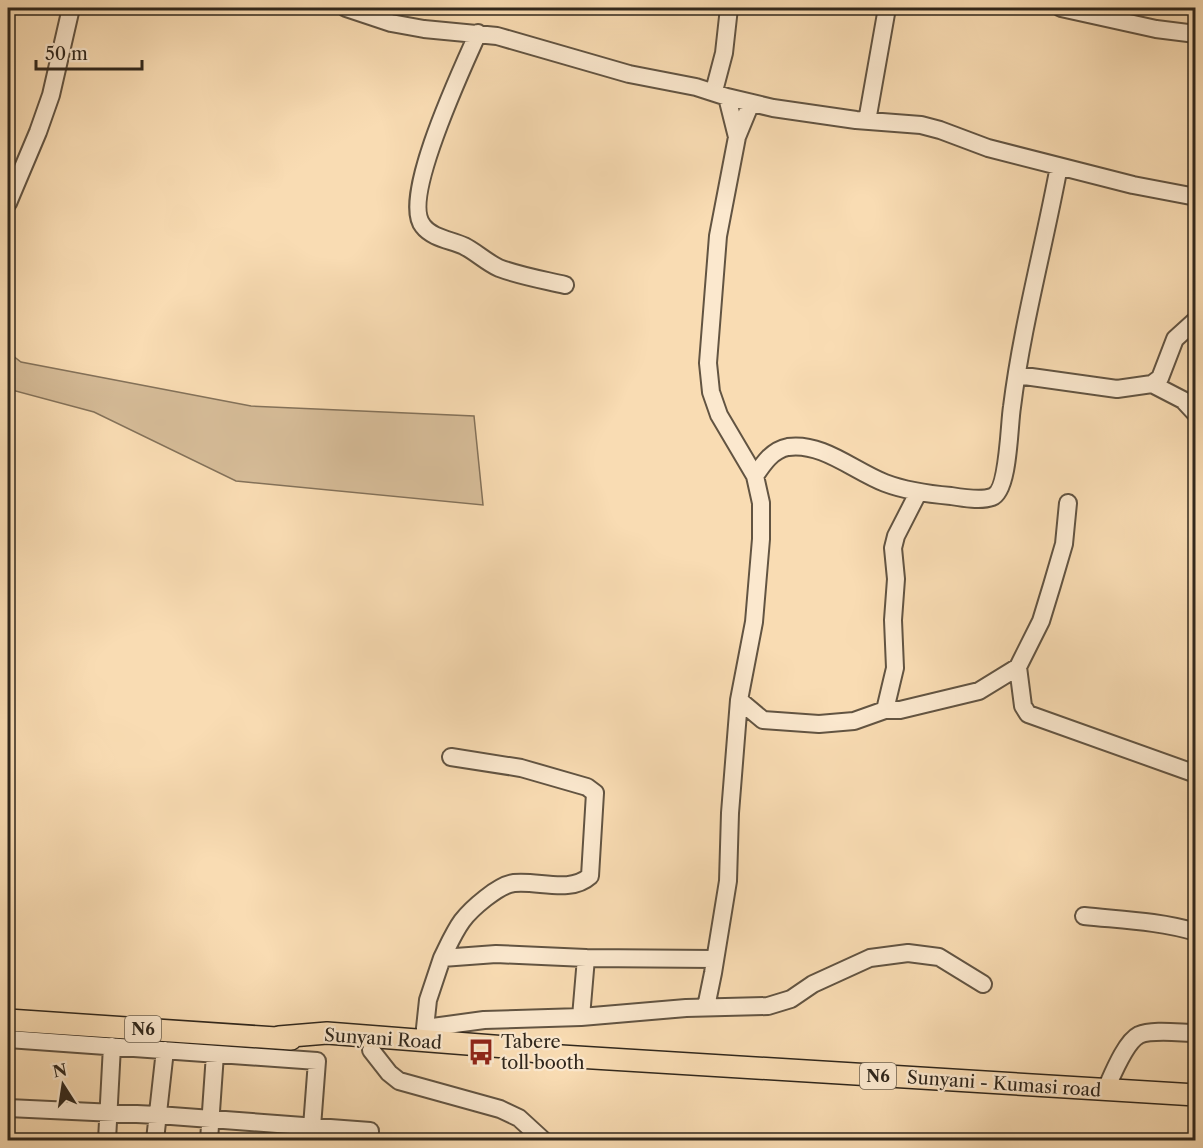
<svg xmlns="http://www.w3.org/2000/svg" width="1203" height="1148" font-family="'Libre Caslon Text',serif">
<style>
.green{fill:#d7bd99;stroke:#84725a;stroke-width:1.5}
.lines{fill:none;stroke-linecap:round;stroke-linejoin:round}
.minor-casing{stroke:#625442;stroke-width:20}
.major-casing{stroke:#30271c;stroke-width:24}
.minor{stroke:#fbe8ce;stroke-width:16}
.major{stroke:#f9dcb3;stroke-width:21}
.labels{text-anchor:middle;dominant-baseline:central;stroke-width:4.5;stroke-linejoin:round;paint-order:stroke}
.shield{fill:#fbe8ce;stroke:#6d6151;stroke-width:1.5}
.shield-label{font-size:16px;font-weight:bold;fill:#30271c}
.street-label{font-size:18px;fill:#30271c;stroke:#fbe8ce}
.poi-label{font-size:18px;fill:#30271c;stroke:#fbe8ce;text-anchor:start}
</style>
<rect width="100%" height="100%" fill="#f9dcb3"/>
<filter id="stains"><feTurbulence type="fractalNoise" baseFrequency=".00333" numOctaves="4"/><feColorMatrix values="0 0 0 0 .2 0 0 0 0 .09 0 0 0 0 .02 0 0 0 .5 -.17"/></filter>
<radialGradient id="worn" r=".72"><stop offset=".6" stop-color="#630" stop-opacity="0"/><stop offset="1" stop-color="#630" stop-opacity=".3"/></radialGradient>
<!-- green -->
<path class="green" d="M 8,352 L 21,362 L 251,406 L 474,416 L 483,505 L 236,481 L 94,412 L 8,389 Z"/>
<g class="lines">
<!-- minor casing -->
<g class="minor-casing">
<path id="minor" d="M 346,8 L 391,23 L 424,29 L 497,36 L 629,74 L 696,87 L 727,97 L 773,108 L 856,120 L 921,125 L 940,130 L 988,148 L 1133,185 L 1196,197
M 1061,8 L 1156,29 L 1196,34
M 478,33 C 464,65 400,199 423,226 C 432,238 451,240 464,246 C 476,252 486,262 499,268 C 520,276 544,280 565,285
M 714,91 L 724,53 L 729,8
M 727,97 L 737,137
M 867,121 L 887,8
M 8,203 L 38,132 L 51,95 L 71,8
M 1017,375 L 1117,389 L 1152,384 L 1160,378 L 1175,339 L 1196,320
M 1152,384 L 1183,400 L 1196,414
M 755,476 C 763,464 772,450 788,447 C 822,442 854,471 885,483 C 906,491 928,494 951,496 C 963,498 981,501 992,497 C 1009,491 1009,424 1012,407 C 1022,326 1044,247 1059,166
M 1018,667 L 1023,706 L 1028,714 L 1196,774
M 739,700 L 763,720 L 819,724 L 854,721 L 885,710 L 895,668 L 893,620 L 896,579 L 893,548 L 896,536 L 918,493
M 885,710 L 900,710 L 979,691 L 1018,667 L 1041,621 L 1052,585 L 1064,544 L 1068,503
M 1084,916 C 1122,920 1159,921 1196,932
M 442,958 C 448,946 454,932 462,921 C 471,909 498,885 514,883 C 538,880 570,894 590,876 L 595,793 L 587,787 L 521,768 L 451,757
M 706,1007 L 713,973 L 728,881 L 730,813 L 739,700 L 754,622 L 761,539 L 761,503 L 755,476 L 719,415 L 711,392 L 708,363 L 718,236 L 737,137 L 751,103
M 581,1017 L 586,958
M 425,1028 L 428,1000 L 442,958 L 496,954 L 586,958 L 715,959
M 8,1039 L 317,1061 L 311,1140
M 424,1042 L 425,1028 L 484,1020 L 581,1017 L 686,1008 L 768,1006 L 791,999 L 813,984 L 870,958 L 908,953 L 939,957 L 983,984
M 371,1050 L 389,1073 L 399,1081 L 500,1109 L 519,1118 L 543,1140
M 1105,1091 C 1112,1076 1125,1042 1139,1035 C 1152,1029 1181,1033 1196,1033
M 8,1108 L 158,1115 L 370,1131 L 369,1140
M 107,1140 L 112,1046
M 155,1140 L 165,1050
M 209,1140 L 215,1054"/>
</g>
<!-- major casing -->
<g class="major-casing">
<path id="major" d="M 8,1020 L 291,1039
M 279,1037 L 327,1033 L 506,1047 L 561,1056 L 1196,1095"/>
</g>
<!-- minor -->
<use href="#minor" class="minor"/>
<!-- major -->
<use href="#major" class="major"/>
</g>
<!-- icons -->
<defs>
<g id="bus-bare" transform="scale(2.07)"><path d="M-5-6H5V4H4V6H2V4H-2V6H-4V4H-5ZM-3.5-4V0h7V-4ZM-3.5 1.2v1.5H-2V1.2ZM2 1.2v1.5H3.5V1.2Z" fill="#8f2418" stroke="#fbe8ce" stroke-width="2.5" paint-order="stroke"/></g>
</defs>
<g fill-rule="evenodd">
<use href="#bus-bare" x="481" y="1052"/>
</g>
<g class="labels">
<!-- shield labels -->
<g class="shield">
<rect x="125" y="1016" width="36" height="26" rx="4.5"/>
<rect x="860" y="1063" width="36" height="26" rx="4.5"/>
</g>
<g class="shield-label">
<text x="143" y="1029">N6</text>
<text x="878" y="1076">N6</text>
</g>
<!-- street labels -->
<g class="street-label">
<text transform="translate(383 1039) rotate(4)">Sunyani Road</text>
<text transform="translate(1004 1084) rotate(4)">Sunyani - Kumasi road</text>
</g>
<!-- poi labels -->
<g class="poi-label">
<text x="501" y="1042">Tabere<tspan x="501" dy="21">toll booth</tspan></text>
</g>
</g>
<!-- margin -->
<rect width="1203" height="1148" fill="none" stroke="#f9dcb3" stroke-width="30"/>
<rect x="9" y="9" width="1185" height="1130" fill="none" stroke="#30271c" stroke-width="3"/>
<rect x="15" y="15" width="1173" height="1118" fill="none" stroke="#30271c" stroke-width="1.5"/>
<!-- north arrow -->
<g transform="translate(63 1085) rotate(348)" stroke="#fbe8ce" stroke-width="4.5" paint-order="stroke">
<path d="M0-4.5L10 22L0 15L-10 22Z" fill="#30271c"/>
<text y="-9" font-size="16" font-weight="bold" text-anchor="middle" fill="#30271c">N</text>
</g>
<!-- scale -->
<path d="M36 60v9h106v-9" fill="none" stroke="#30271c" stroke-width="3"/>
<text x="45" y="60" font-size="18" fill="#30271c" stroke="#fbe8ce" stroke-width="4.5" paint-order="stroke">50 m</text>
<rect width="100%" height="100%" filter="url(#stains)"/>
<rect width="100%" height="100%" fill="url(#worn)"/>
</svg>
